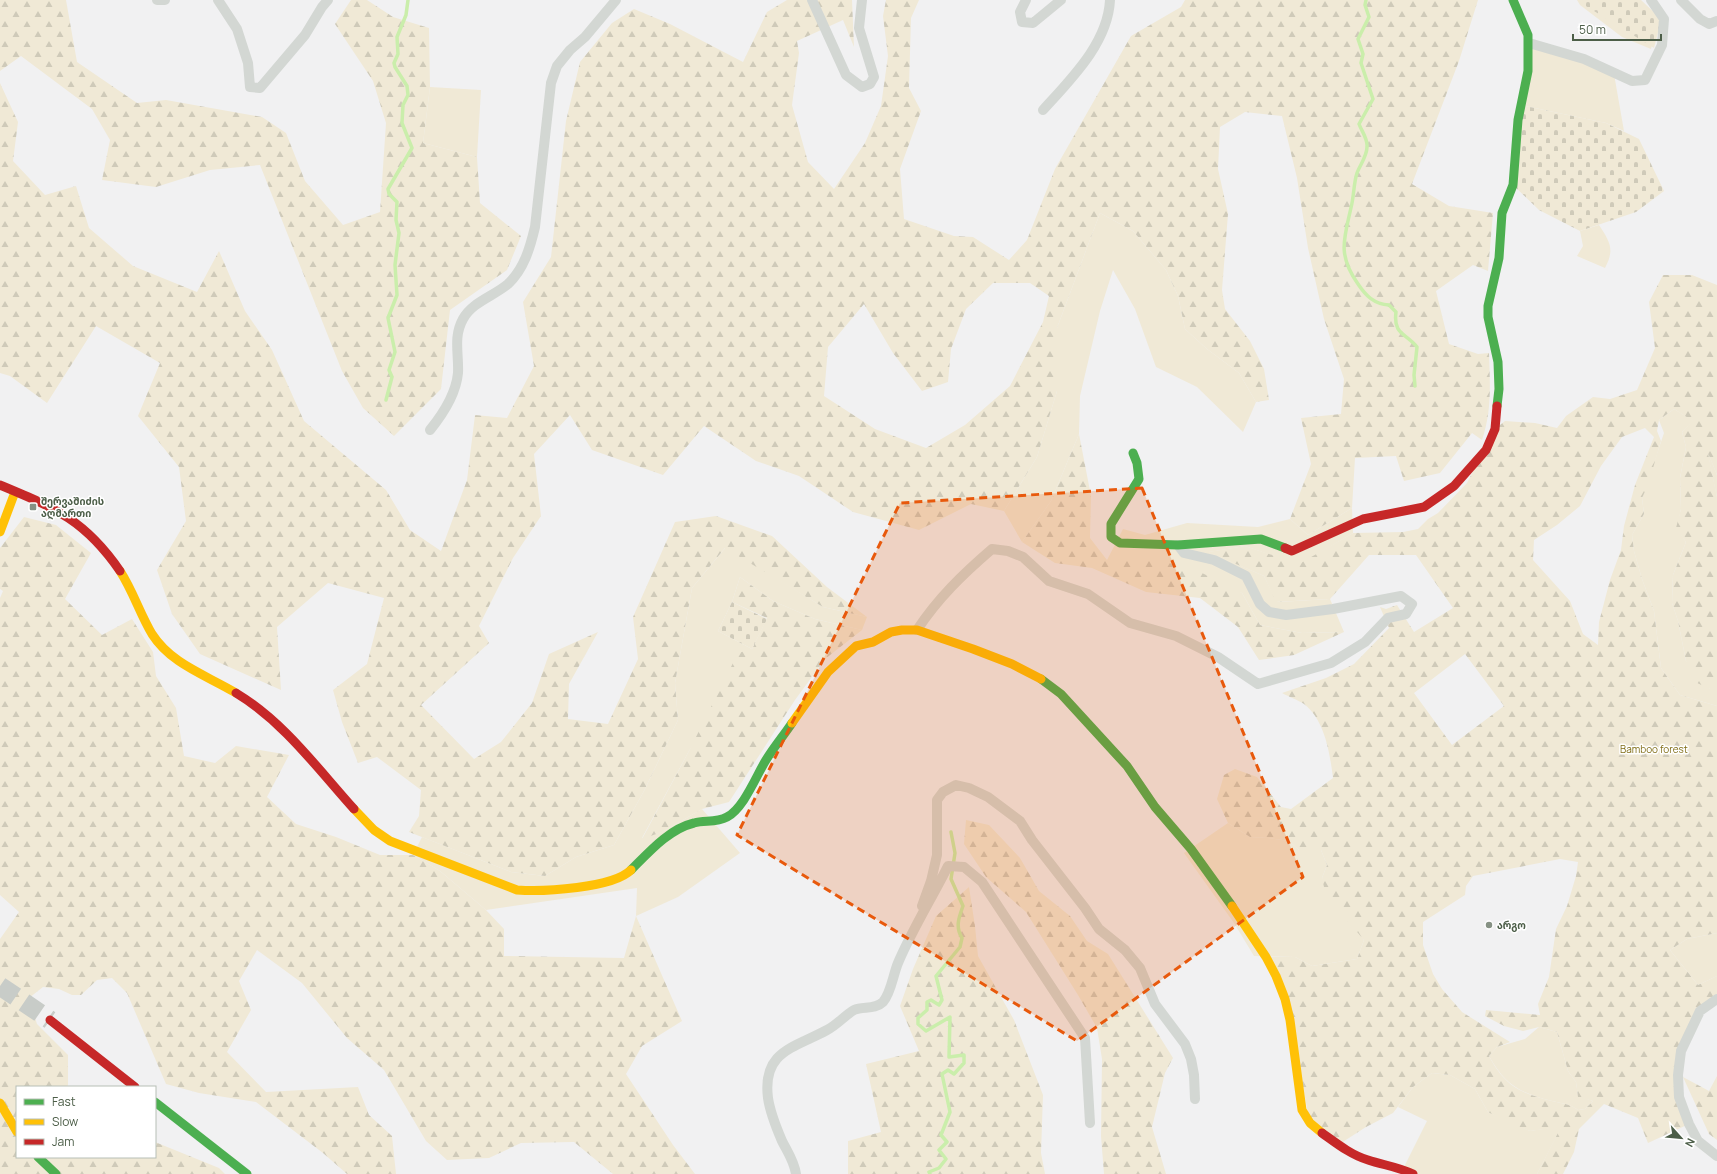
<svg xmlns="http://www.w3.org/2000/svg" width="1717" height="1174" font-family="Manrope,'Noto Sans Georgian',sans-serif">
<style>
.grass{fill:#f0e9d6}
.forest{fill:url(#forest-firs);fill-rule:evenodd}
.cemetery{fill:url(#cemetery-stones)}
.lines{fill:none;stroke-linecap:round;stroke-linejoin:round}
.stream{stroke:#caeeab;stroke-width:3.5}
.highway-tunnel{stroke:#c8ccc8;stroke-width:19;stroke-dasharray:19 10;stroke-linecap:butt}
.street{stroke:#d3d7d3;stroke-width:10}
.fast{stroke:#4caf50;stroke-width:9}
.slow{stroke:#ffc107;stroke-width:9}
.jam{stroke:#c62828;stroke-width:9}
.marked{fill:#e8590c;fill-opacity:0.2;stroke:#e8590c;stroke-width:3;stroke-dasharray:8 5;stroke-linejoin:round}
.poi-dot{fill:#869184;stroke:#fff;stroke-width:1.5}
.labels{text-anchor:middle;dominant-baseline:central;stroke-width:3;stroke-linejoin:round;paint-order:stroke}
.poi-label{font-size:10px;font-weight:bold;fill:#4c5e48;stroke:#fff;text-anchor:start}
.park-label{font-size:10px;fill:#816e17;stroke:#fff}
</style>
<defs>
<pattern id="forest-firs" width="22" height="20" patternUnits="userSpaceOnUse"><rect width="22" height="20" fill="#f0e9d6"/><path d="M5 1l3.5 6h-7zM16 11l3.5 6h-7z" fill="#cfcab9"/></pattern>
<pattern id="cemetery-stones" width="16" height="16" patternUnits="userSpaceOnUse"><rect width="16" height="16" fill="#f0e9d6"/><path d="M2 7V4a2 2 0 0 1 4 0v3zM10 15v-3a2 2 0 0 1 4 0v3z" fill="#cfcab9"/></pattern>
</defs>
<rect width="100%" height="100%" fill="#f1f1f2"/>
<!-- grass -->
<path class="grass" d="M 1577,0 L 1641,0 L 1659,17 L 1651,49 L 1622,37 L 1580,5 Z
M 1529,43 L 1614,74 L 1624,131 L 1606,123 L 1521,105 Z
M 430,87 L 481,90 L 477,157 L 423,143 Z
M 1100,213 L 1133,231 L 1166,270 L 1178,296 L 1185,329 L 1207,349 L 1239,373 L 1256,402 L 1243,432 L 1197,387 L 1156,367 L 1135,309 L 1113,270 L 1100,311 L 1080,396 L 1079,434 L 1051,501 L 1022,542 L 1004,511 L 1037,457 L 1057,391 L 1057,328 Z
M 1599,225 C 1610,242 1615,249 1605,268 L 1577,256 L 1583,246 L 1580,231 Z
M 1674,409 L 1694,421 L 1682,432 L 1686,447 L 1680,478 L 1681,509 L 1677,528 L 1686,542 L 1673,575 L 1672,603 L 1678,621 L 1686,661 L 1710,689 L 1717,689 L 1717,706 L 1680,695 L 1661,668 L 1654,611 L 1642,579 L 1634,551 L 1632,535 L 1644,514 L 1642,498 L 1664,433 L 1659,420 Z
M 1707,450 L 1717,475 L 1717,497 L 1716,493 Z
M 1352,508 L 1353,533 L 1299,565 L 1245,546 L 1209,552 L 1264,576 L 1277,602 L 1330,599 L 1344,632 L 1302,633 L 1260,625 L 1242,593 L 1107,560 L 1123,529 L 1145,535 L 1187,523 L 1258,527 L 1290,519 L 1308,535 Z
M 726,547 L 823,607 L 867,617 L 862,630 L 815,619 L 773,601 L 740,577 L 732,602 L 718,631 L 752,649 L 689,751 L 642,838 L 662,832 L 702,809 L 740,853 L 678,897 L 636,916 L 637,888 L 486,910 L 440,871 L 413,855 L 422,837 L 511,872 L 545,876 L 576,857 L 614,845 L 644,791 L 678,720 L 675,683 L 692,588 Z
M 1228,823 L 1250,837 L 1268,838 L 1289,841 L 1299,850 L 1321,850 L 1327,865 L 1322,878 L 1364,940 L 1357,959 L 1312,966 L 1295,957 L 1254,956 L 1234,923 L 1184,853 Z
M 1717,933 L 1717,976 L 1698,985 L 1670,950 L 1687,939 Z
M 1539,1027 L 1557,1032 L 1568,1071 L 1576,1082 L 1578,1096 L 1593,1101 L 1585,1109 L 1578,1110 C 1570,1104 1561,1103 1552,1101 C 1520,1093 1505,1085 1489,1056 L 1497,1047 L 1525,1039 Z
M 1432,1073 L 1450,1075 L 1475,1089 L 1488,1112 L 1530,1131 L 1562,1126 L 1537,1174 L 1413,1174 L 1403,1169 L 1427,1121 L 1398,1107 L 1413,1087 Z"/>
<!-- forest -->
<path class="forest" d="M 0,0 L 66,0 L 77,62 L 137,103 L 166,100 L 262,117 L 286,133 L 305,181 L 343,225 L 380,212 L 386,123 L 373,81 L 335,24 L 351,0 L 367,0 L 393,17 L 429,28 L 430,87 L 423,143 L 477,157 L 480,203 L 521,236 L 507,270 L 450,310 L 441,389 L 394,436 L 363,408 L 342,371 L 260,165 L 210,170 L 156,187 L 102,180 L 110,140 L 92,109 L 21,56 L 0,71 Z
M 787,0 L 852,0 L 854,47 L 843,20 L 797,41 L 799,53 L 792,105 L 808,162 L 834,189 L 865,143 L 881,106 L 888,56 L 883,16 L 886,0 L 919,0 L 911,18 L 909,88 L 921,111 L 900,169 L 904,219 L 954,236 L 973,237 L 1009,260 L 1027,240 L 1055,169 L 1131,36 L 1181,7 L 1185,0 L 1478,0 L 1459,61 L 1412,184 L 1449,206 L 1493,213 L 1488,271 L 1473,265 L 1436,291 L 1449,344 L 1478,354 L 1489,353 C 1490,383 1492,411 1482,440 L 1472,433 L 1440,473 L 1404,481 L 1396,456 L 1355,458 L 1352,508 L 1308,535 L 1290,519 L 1311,464 L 1301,418 L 1341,414 L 1344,379 L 1324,319 L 1308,248 L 1297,178 L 1282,116 L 1245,112 L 1220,127 L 1218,169 L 1228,214 L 1222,290 L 1225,309 L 1250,341 L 1264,369 L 1269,400 L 1256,402 L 1239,373 L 1207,349 L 1185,329 L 1178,296 L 1166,270 L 1133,231 L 1100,213 L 1057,328 L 1057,391 L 1037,457 L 1004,511 L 971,504 L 919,530 L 853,512 L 799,476 L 756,461 L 704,426 L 663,475 L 592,450 L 570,415 L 534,454 L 541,516 L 513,558 L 479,626 L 489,643 L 421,705 L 474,759 L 501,742 L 532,703 L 549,654 L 598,632 L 569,684 L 568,719 L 608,724 L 638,659 L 633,617 L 675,522 L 716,516 L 772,536 L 827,587 L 867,617 L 823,607 L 725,548 L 692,588 L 675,683 L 678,720 L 644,791 L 614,845 L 576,857 L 545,876 L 511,872 L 409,832 L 419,816 L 421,790 L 377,757 L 358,763 L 342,722 L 333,690 L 367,664 L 384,598 L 328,583 L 277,627 L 281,690 L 200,654 L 172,614 L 157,570 L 186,521 L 179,467 L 138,416 L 160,363 L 96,326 L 47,403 L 10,376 L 0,373 L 0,83 L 18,122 L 13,161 L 45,195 L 76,186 L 89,228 L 133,266 L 197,292 L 219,251 L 245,311 L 272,350 L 304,421 L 386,490 L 410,530 L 441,551 L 467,480 L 475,415 L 507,418 L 534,366 L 523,302 L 551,257 L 566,121 L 580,62 L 612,23 L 634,9 L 670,24 L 743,62 L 767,12 ZM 993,283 L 1030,283 L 1049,296 L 1043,322 L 1010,386 L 965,425 L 926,448 L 875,429 L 824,396 L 828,347 L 864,304 L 893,353 L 922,391 L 948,382 L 951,349 L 966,309 Z
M 1663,275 L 1692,275 L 1717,285 L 1717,475 L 1708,453 L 1717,497 L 1717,689 L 1710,689 L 1695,682 L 1686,661 L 1678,621 L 1672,603 L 1673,575 L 1686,542 L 1676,528 L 1681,509 L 1680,478 L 1686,447 L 1682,432 L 1693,421 L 1674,409 L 1659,420 L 1657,431 L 1661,441 L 1648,485 L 1642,498 L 1644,514 L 1632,535 L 1634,551 L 1642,579 L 1654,611 L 1661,668 L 1680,695 L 1717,706 L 1717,933 L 1687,939 L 1670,950 L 1698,985 L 1717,976 L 1717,999 L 1700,1011 L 1681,1051 L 1678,1075 L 1689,1124 L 1648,1143 L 1638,1118 L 1604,1104 L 1579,1129 L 1574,1152 L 1563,1174 L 1537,1174 L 1561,1127 L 1530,1131 L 1507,1122 L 1488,1112 L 1475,1089 L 1450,1075 L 1432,1073 L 1413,1087 L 1393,1113 L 1366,1127 L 1338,1145 L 1310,1123 L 1290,1020 L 1266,957 L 1295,957 L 1312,966 L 1357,959 L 1364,940 L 1326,896 L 1322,878 L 1327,865 L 1321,850 L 1299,850 L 1289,841 L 1268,838 L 1250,837 L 1228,823 L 1217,799 L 1224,775 L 1235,769 L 1257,777 L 1281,807 L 1291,809 L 1333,778 C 1330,754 1325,720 1304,704 C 1298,700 1289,697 1282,693 L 1326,678 L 1354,664 L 1389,628 L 1380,607 L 1386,609 L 1397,605 L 1414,632 L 1453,608 L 1416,555 L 1369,555 L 1330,599 L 1276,602 L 1264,576 L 1208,552 L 1245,546 L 1299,564 L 1353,533 L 1403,532 L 1418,529 L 1428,519 L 1438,513 L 1467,483 L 1495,429 L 1505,421 L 1535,423 L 1557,428 L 1566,416 L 1593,397 L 1610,399 L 1637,390 L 1655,348 L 1649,302 ZM 1645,428 L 1654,437 L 1635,485 L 1624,526 L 1621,550 L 1610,580 L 1599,622 L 1598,645 L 1583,634 L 1570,601 L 1533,560 L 1534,540 L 1557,525 L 1580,506 L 1601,466 L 1622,437 ZM 1465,654 L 1504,706 L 1452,745 L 1414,693 ZM 1560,859 L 1578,862 L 1576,876 L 1567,906 L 1556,929 L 1549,977 L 1538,1004 L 1540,1015 L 1486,1010 L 1485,1016 L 1504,1026 L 1523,1031 L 1539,1027 L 1557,1032 L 1568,1071 L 1576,1082 L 1578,1097 L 1593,1101 L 1585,1109 L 1578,1110 C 1570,1104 1561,1103 1552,1101 C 1520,1093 1505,1086 1489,1056 L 1497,1047 L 1510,1042 L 1462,1012 L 1442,989 L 1433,974 L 1423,945 L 1423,922 L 1465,895 L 1466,886 L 1473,876 Z
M 1079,434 L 1091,496 L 1090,538 L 1107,560 L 1159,561 L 1192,568 L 1242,593 L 1260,625 L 1302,633 L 1344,632 L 1294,655 L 1259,660 L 1238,627 L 1200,598 L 1146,592 L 1092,568 L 1055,563 L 1022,542 L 1051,501 Z
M 24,517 L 56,525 L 91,553 L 65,599 L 102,635 L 132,619 L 153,652 L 156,676 L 176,708 L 184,756 L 215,763 L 236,746 L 289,755 L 267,797 L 296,824 L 336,837 L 380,855 L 413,855 L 440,871 L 486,910 L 504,929 L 504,956 L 624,958 L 636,916 L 682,1021 L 642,1046 L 626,1074 L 673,1145 L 695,1174 L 613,1174 L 574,1142 L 521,1143 L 489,1158 L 447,1160 L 426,1141 L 384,1070 L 347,1038 L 302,983 L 257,950 L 239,981 L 251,1010 L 227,1052 L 266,1092 L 358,1087 L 369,1115 L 392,1136 L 396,1174 L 347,1174 L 323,1153 L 256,1102 L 199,1093 L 166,1084 L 127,993 L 112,978 L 97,980 L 81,995 L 72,995 L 59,989 L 43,987 L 29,998 L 37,1024 L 68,1055 L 68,1085 L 67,1087 L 17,1087 L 17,1157 L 155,1157 L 155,1142 L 219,1168 L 225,1174 L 0,1174 L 0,939 L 19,912 L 0,895 L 0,598 L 3,591 L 0,589 L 0,548 Z
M 740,577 L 773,601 L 815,619 L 862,630 L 825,659 L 795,700 L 729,802 L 702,809 L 662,832 L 642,839 L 689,751 L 738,653 L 752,649 L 767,618 L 732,602 Z
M 966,820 L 989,825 L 1020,858 L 1039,891 L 1070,916 L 1087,941 L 1108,954 L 1173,1058 L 1165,1073 L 1152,1127 L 1166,1174 L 1104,1174 L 1101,1136 L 1102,1059 L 1097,1028 L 1078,995 L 1026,912 L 986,877 L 964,844 Z
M 969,887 L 975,926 L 978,956 L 1014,1020 L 1043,1095 L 1041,1153 L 1045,1174 L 848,1174 L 848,1141 L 881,1132 L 866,1064 L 919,1051 L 900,1006 L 913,969 L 936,916 Z
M 1717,1076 L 1717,1140 L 1709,1134 L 1683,1077 L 1709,1091 Z"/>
<!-- cemetery -->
<path class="cemetery" d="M 1583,0 L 1635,0 L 1661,20 L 1654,48 L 1581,3 Z
M 1521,105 L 1606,123 L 1639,139 L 1664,191 L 1636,212 L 1580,231 L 1539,210 L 1513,185 Z
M 732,602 L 767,619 L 752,649 L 718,631 Z"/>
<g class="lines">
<!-- stream -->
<path class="stream" d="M 1366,0 L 1365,5 L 1369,17 L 1358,39 L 1363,54 L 1361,63 L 1373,99 L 1359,124 C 1362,132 1368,139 1367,147 C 1367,156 1360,165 1357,173 C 1354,182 1354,193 1352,203 C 1345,237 1336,253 1358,284 C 1366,296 1374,304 1389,305 L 1396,312 C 1393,335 1406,333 1417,347 L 1414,375 L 1415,386
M 386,400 L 392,377 L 389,370 L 395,352 L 388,318 L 397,295 L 395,265 L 399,233 L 396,220 L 397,202 L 389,194 L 388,189 L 412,148 L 402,123 L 403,105 L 408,95 L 407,86 L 395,67 L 394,63 L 398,54 L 397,37 L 406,15 L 408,0
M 930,1174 L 929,1172 L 939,1168 L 946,1159 L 939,1150 L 947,1142 L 941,1135 L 950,1112 L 942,1074 L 948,1070 L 954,1074 L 964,1063 L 964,1055 L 949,1057 L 950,1017 L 926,1031 L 918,1024 L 918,1018 L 927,1010 L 927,1002 L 931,1000 L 939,1005 L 942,1000 L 936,976 L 960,947 L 962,938 C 955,927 959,917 963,906 L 951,879 L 955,853 L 951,832"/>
<!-- highway-tunnel -->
<path class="highway-tunnel" d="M 0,986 L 50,1020"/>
<!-- street -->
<path class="street" d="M 157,0 L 165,0
M 218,0 L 237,29 L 248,63 L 250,87 L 260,88 L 305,35 L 322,7 L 328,0
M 812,0 L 846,75 L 862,87 L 870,84 L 874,77 L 859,28 L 862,0
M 1026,0 L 1020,12 L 1022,22 L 1033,23 L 1061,0
M 1681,0 L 1700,19 L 1709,24 L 1717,21
M 1529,43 L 1584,59 L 1632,81 L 1645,80 L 1662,45 L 1664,19 L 1651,0
M 1043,110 C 1071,79 1108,43 1110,0
M 430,430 C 443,414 456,394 458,373 C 459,354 453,337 463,319 C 472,302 494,296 508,284 C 524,269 530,248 535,227 L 551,83 L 557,66 L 570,50 L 585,37 L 616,0
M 917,630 C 938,598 963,574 992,549 L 1008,551 L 1023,557 L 1049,581 L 1088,594 L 1130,623 L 1176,636 L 1218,657 L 1258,684 L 1331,663 L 1365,642 L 1388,618 L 1406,614 L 1412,604 L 1401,596 L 1333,609 L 1286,615 L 1269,612 L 1260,604 L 1246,576 L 1214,560 L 1184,553 L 1178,545
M 922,906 L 931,881 L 937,855 L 937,800 L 943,792 L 956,785 L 969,788 L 988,797 L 1020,821 L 1032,840 L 1085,908 L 1099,929 L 1125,950 L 1140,968 L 1155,1004 L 1185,1044 L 1191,1059 L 1194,1075 L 1195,1099
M 1717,999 L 1700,1011 L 1681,1051 L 1678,1075 L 1679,1097 L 1689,1124 L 1698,1141 L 1717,1156
M 796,1174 C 794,1161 788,1153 782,1141 C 776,1127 770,1112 768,1098 C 762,1051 794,1048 827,1030 C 837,1025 844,1016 854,1010 C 863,1006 875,1010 883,1002 C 891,993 893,975 898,963 C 912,930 932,898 948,866 L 964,867 L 982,882 L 1085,1038 L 1090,1123"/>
<!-- fast -->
<path class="fast" d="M 1497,406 L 1499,389 L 1498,362 L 1488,317 L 1488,306 L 1499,258 L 1502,213 L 1513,185 L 1518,120 L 1528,71 L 1528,35 L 1513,0
M 1133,453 L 1137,463 L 1139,479 L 1111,524 L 1111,537 L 1120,543 L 1178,545 L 1261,539 L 1285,548
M 1041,679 L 1061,694 L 1127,766 L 1155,807 L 1191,849 L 1232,906
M 631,870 C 649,852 669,829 694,823 C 705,820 716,823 727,817 C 744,808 756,776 766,760 C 774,747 784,735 792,723
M 155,1102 L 247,1174
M 38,1157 L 56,1174"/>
<!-- slow -->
<path class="slow" d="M 0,532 L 15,492
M 120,571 C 133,591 140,614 152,634 C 171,664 206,675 236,693
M 792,723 L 828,672 L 856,646 L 873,642 L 891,632 L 902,630 L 917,630 L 973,649 L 1012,664 L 1041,679
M 354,809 L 374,830 L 390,841 L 517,890 C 543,892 613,888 631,870
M 1232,906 L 1266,957 L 1276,976 L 1285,999 L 1290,1020 L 1302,1110 L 1310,1123 L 1322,1133
M 0,1103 L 17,1132"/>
<!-- jam -->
<path class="jam" d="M 0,485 C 55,508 85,520 120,571
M 1285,548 L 1292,551 L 1363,519 L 1424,507 L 1454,486 L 1486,450 L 1495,429 L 1497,406
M 236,693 C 284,722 317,768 354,809
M 50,1020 L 135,1087
M 1322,1133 C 1336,1143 1351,1155 1368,1160 C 1383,1165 1399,1167 1413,1174"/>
</g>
<!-- marked area -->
<path class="marked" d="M 1142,488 L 1303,877 L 1077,1041 L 737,835 L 900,503 Z"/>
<!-- markers -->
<g class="poi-dot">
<rect x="29" y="503" width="8" height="8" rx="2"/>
<circle cx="1489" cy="925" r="4"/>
</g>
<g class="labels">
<!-- poi labels -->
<g class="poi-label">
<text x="41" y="501">შერვაშიძის<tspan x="41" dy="12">აღმართი</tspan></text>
<text x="1497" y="925">არგო</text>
</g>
<!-- park labels -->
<g class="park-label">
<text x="1654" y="749">Bamboo forest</text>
</g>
</g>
<!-- legend -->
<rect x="16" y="1086" width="140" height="72" fill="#ffffff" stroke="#b7bfb6"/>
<rect x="24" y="1099" width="20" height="6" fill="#4caf50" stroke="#b7bfb6"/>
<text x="52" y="1106" font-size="12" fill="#4c5e48">Fast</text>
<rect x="24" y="1119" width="20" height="6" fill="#ffc107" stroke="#b7bfb6"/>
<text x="52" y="1126" font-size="12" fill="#4c5e48">Slow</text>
<rect x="24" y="1139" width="20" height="6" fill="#c62828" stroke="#b7bfb6"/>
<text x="52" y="1146" font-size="12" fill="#4c5e48">Jam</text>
<!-- north arrow -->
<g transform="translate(1681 1138) rotate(117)" stroke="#ffffff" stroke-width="3" paint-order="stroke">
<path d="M0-3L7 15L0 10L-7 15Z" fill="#4c5e48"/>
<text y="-6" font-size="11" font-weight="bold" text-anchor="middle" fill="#4c5e48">N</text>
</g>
<!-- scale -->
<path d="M1573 34v6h88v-6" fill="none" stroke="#4c5e48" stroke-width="2"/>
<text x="1579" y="34" font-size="12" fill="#4c5e48" stroke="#ffffff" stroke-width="3" paint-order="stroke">50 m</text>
</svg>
